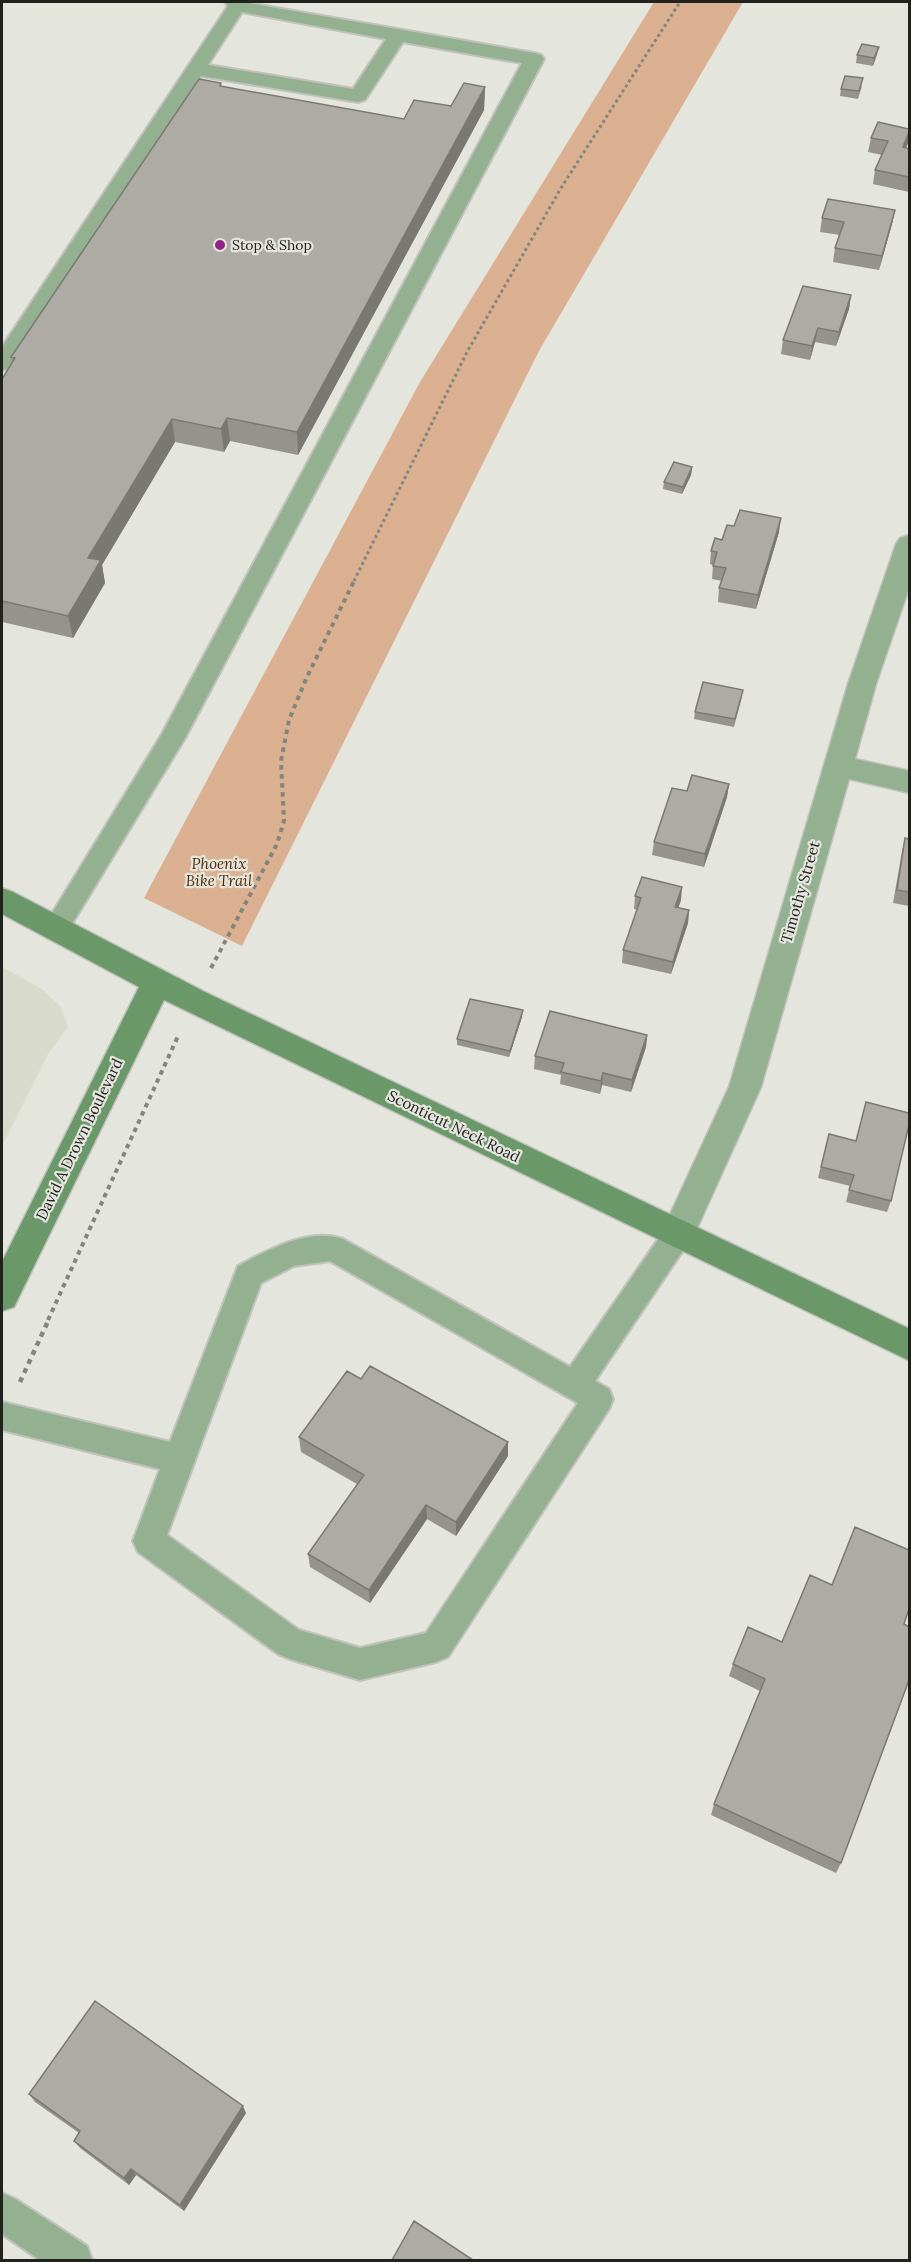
<svg xmlns="http://www.w3.org/2000/svg" width="911" height="2262" font-family="Lora,serif">
<style>
.built{fill:#d8dbcc}
.green{fill:#dbb091}
.lines{fill:none;stroke-linecap:round;stroke-linejoin:round}
.lane-casing{stroke:#c1c2bb;stroke-width:4}
.street-casing{stroke:#c1c2bb;stroke-width:3}
.secondary-casing{stroke:#c1c2bb;stroke-width:3}
.path-far2{stroke:#83847e;stroke-width:3;stroke-dasharray:3 3;stroke-linecap:butt}
.path-far1{stroke:#83847e;stroke-width:4;stroke-dasharray:4.5 4.5;stroke-linecap:butt}
.path{stroke:#83847e;stroke-width:4.5;stroke-dasharray:5 5;stroke-linecap:butt}
.lane{fill:#93b191;fill-rule:evenodd}
.street{fill:#93b191;fill-rule:evenodd}
.secondary{fill:#6a9869;fill-rule:evenodd}
.wall{fill:#96938d}
.shaded-wall{fill:#7a7873}
.building{fill:#aeaba4;stroke:#7a7873;stroke-width:1.5}
.poi-dot{fill:#922688;stroke:#e4e5dd;stroke-width:2}
.labels{text-anchor:middle;dominant-baseline:central;stroke-width:4.5;stroke-linejoin:round;paint-order:stroke}
.far-poi-label{font-size:14px;fill:#21211e;stroke:#e4e5dd;text-anchor:start}
.park-label{font-size:15px;font-style:italic;fill:#532b04;stroke:#e4e5dd}
.street-label{font-size:15px;fill:#21211e;stroke:#e4e5dd}
</style>
<rect width="100%" height="100%" fill="#e4e5dd"/>
<!-- built -->
<path class="built" d="M 2,967 L 42,989 L 61,1007 L 68,1027 L 48,1054 L 2,1146 Z"/>
<!-- green -->
<path class="green" d="M 654,2 L 743,2 L 539,351 L 242,946 L 144,898 L 420,382 Z"/>
<g class="lines">
<!-- lane casing -->
<g class="lane-casing">
<path id="lane" d="M 225,2 L 243,2 L 534,53 L 541,55 L 544,59 L 185,738 L 64,937 L 55,940 L 46,937 L 42,930 L 162,734 L 522,63 L 403,42 L 365,100 L 358,102 L 201,76 L 10,368 L 2,370 L 2,347 L 228,6 ZM 242,12 L 386,39 L 353,89 L 208,65 Z
M 678,1221 L 688,1225 L 693,1234 L 688,1243 L 595,1381 L 609,1389 L 613,1399 L 609,1409 L 448,1657 L 436,1662 L 360,1680 L 290,1659 L 278,1654 L 138,1552 L 133,1541 L 160,1469 L 2,1430 L 2,1402 L 170,1442 L 238,1266 C 268,1250 309,1227 343,1239 L 570,1367 L 668,1225 ZM 330,1261 L 578,1403 L 426,1633 L 360,1648 L 299,1630 L 167,1535 L 261,1283 L 294,1266 Z
M 2,2193 L 15,2199 L 87,2246 L 92,2260 L 40,2260 L 2,2234 Z"/>
</g>
<!-- street casing -->
<g class="street-casing">
<path id="street" d="M 910,535 L 910,585 L 876,684 L 855,759 L 910,771 L 910,793 L 849,779 L 761,1087 L 690,1244 L 678,1249 L 666,1244 L 661,1234 L 729,1087 L 848,684 L 896,544 L 900,538 Z"/>
</g>
<!-- secondary casing -->
<g class="secondary-casing">
<path id="secondary" d="M 2,888 L 13,892 L 205,992 L 910,1329 L 910,1361 L 164,1000 L 14,1307 L 2,1311 L 2,1262 L 139,987 L 2,914 Z"/>
</g>
<!-- path-far2 -->
<path class="path-far2" d="M 354,581 L 467,352 L 561,188 L 680,2"/>
<!-- path-far1 -->
<path class="path-far1" d="M 211,968 L 277,844 L 284,821 L 281,761 L 289,720 L 306,679 L 355,579
M 48,1320 L 179,1034"/>
<!-- path -->
<path class="path" d="M 20,1382 L 49,1319"/>
<!-- lane -->
<use href="#lane" class="lane"/>
<!-- street -->
<use href="#street" class="street"/>
<!-- secondary -->
<use href="#secondary" class="secondary"/>
</g>
<!-- wall -->
<path class="wall" d="M 879,47 L 877,54 L 873,66 L 856,63 L 857,55 Z
M 221,83 L 221,86 L 404,119 L 451,106 L 485,87 L 484,110 L 298,455 L 230,441 L 224,452 L 175,442 L 102,565 L 105,583 L 73,638 L 2,622 L 2,379 L 12,363 L 11,357 Z
M 862,86 L 858,99 L 840,96 L 841,89 Z
M 871,138 L 908,143 L 906,148 L 909,149 L 909,192 L 873,184 L 875,170 L 882,155 L 868,152 Z
M 895,210 L 892,224 L 879,270 L 833,262 L 835,248 L 840,235 L 820,232 L 822,218 Z
M 851,295 L 849,309 L 836,346 L 815,342 L 810,360 L 781,354 L 783,340 Z
M 692,467 L 691,475 L 682,494 L 663,489 L 664,482 Z
M 779,532 L 756,609 L 718,602 L 719,588 L 722,581 L 712,579 L 713,565 L 710,564 L 711,551 L 722,540 Z
M 742,697 L 734,727 L 694,719 L 695,712 Z
M 729,784 L 727,797 L 704,867 L 652,855 L 654,842 L 687,791 Z
M 905,838 L 909,839 L 909,906 L 893,903 L 902,851 Z
M 635,896 L 681,900 L 678,908 L 689,910 L 688,923 L 671,974 L 622,963 L 623,950 L 637,910 L 634,909 Z
M 522,1017 L 509,1057 L 457,1045 L 457,1039 Z
M 647,1035 L 646,1047 L 631,1092 L 602,1085 L 600,1094 L 560,1084 L 561,1075 L 534,1069 L 535,1056 Z
M 829,1134 L 891,1201 L 887,1212 L 846,1202 L 850,1186 L 818,1178 Z
M 361,1379 L 508,1442 L 508,1456 L 456,1536 L 427,1519 L 370,1603 L 310,1567 L 308,1554 L 357,1484 L 301,1452 L 299,1437 Z
M 904,1624 L 841,1863 L 836,1873 L 711,1815 L 714,1804 L 760,1691 L 729,1676 L 733,1664 L 782,1642 Z
M 29,2094 L 246,2113 L 184,2211 L 136,2175 L 129,2185 L 80,2148 L 74,2141 L 79,2133 L 35,2102 Z"/>
<!-- shaded-wall -->
<path class="shaded-wall" d="M 879,47 L 877,54 L 873,66 L 874,58 Z
M 485,87 L 484,110 L 298,455 L 297,432 Z
M 909,132 L 908,143 L 901,161 L 903,147 Z
M 895,210 L 892,224 L 879,270 L 882,256 Z
M 851,295 L 849,309 L 836,346 L 839,332 Z
M 818,328 L 815,342 L 810,360 L 812,346 Z
M 227,418 L 230,441 L 224,452 L 221,429 Z
M 172,419 L 175,442 L 102,565 L 105,583 L 73,638 L 68,616 L 88,558 Z
M 692,467 L 691,475 L 682,494 L 683,487 Z
M 781,518 L 779,532 L 756,609 L 758,595 Z
M 729,784 L 727,797 L 704,867 L 705,854 Z
M 682,887 L 681,900 L 674,920 L 675,907 Z
M 689,910 L 688,923 L 671,974 L 673,962 Z
M 523,1010 L 522,1017 L 509,1057 L 510,1051 Z
M 647,1035 L 646,1047 L 631,1092 L 632,1080 Z
M 603,1073 L 602,1085 L 600,1094 L 601,1081 Z
M 508,1442 L 508,1456 L 456,1536 L 456,1522 Z
M 426,1505 L 427,1519 L 370,1603 L 369,1590 Z
M 243,2106 L 246,2113 L 184,2211 L 180,2205 Z
M 131,2169 L 136,2175 L 129,2185 L 124,2178 Z"/>
<!-- building -->
<path class="building" d="M 862,44 L 879,47 L 874,58 L 857,55 Z
M 845,76 L 863,78 L 859,91 L 841,89 Z
M 199,79 L 221,83 L 220,86 L 404,119 L 414,100 L 451,106 L 464,83 L 485,87 L 297,432 L 227,418 L 221,429 L 172,419 L 88,558 L 101,560 L 68,616 L 2,601 L 2,379 L 15,358 L 11,357 Z
M 878,122 L 909,129 L 909,132 L 903,147 L 909,149 L 909,177 L 875,170 L 888,141 L 871,138 Z
M 828,199 L 895,210 L 882,256 L 835,248 L 844,222 L 822,218 Z
M 803,286 L 851,295 L 839,332 L 818,328 L 812,346 L 783,340 Z
M 674,462 L 692,467 L 683,487 L 664,482 Z
M 740,510 L 781,518 L 758,595 L 719,588 L 726,568 L 713,566 L 717,552 L 711,551 L 715,538 L 722,540 L 727,525 L 734,526 Z
M 703,682 L 743,690 L 735,719 L 695,712 Z
M 692,775 L 729,784 L 705,854 L 654,842 L 672,788 L 687,791 Z
M 905,838 L 909,839 L 909,892 L 897,890 Z
M 642,877 L 682,887 L 675,907 L 689,910 L 673,962 L 623,950 L 641,898 L 635,896 Z
M 470,999 L 523,1010 L 510,1051 L 457,1039 Z
M 550,1011 L 647,1035 L 632,1080 L 603,1073 L 601,1081 L 561,1072 L 564,1063 L 535,1056 Z
M 866,1102 L 909,1113 L 909,1125 L 891,1201 L 849,1190 L 854,1175 L 821,1167 L 829,1134 L 856,1141 Z
M 370,1366 L 508,1442 L 456,1522 L 426,1505 L 369,1590 L 308,1554 L 364,1475 L 299,1437 L 347,1371 L 361,1379 Z
M 855,1527 L 909,1550 L 909,1609 L 904,1624 L 909,1627 L 909,1680 L 841,1863 L 714,1804 L 765,1679 L 733,1664 L 748,1627 L 782,1642 L 810,1575 L 832,1585 Z
M 95,2001 L 243,2106 L 180,2205 L 131,2169 L 124,2178 L 74,2141 L 80,2131 L 29,2094 Z
M 414,2221 L 473,2260 L 392,2260 Z"/>
<!-- markers -->
<circle class="poi-dot" cx="220" cy="245" r="6"/>
<g class="labels">
<!-- far-poi labels -->
<g class="far-poi-label">
<text x="232" y="245">Stop &amp; Shop</text>
</g>
<!-- park labels -->
<g class="park-label">
<text x="219" y="863">Phoenix<tspan x="219" dy="17">Bike Trail</tspan></text>
</g>
<!-- street labels -->
<g class="street-label">
<text transform="translate(800 892) rotate(-74)">Timothy Street</text>
<text transform="translate(454 1126) rotate(26)">Sconticut Neck Road</text>
<text transform="translate(79 1139) rotate(-64)">David A Drown Boulevard</text>
</g>
</g>
<!-- border -->
<rect width="911" height="2262" fill="none" stroke="#21211e" stroke-width="6"/>
</svg>
